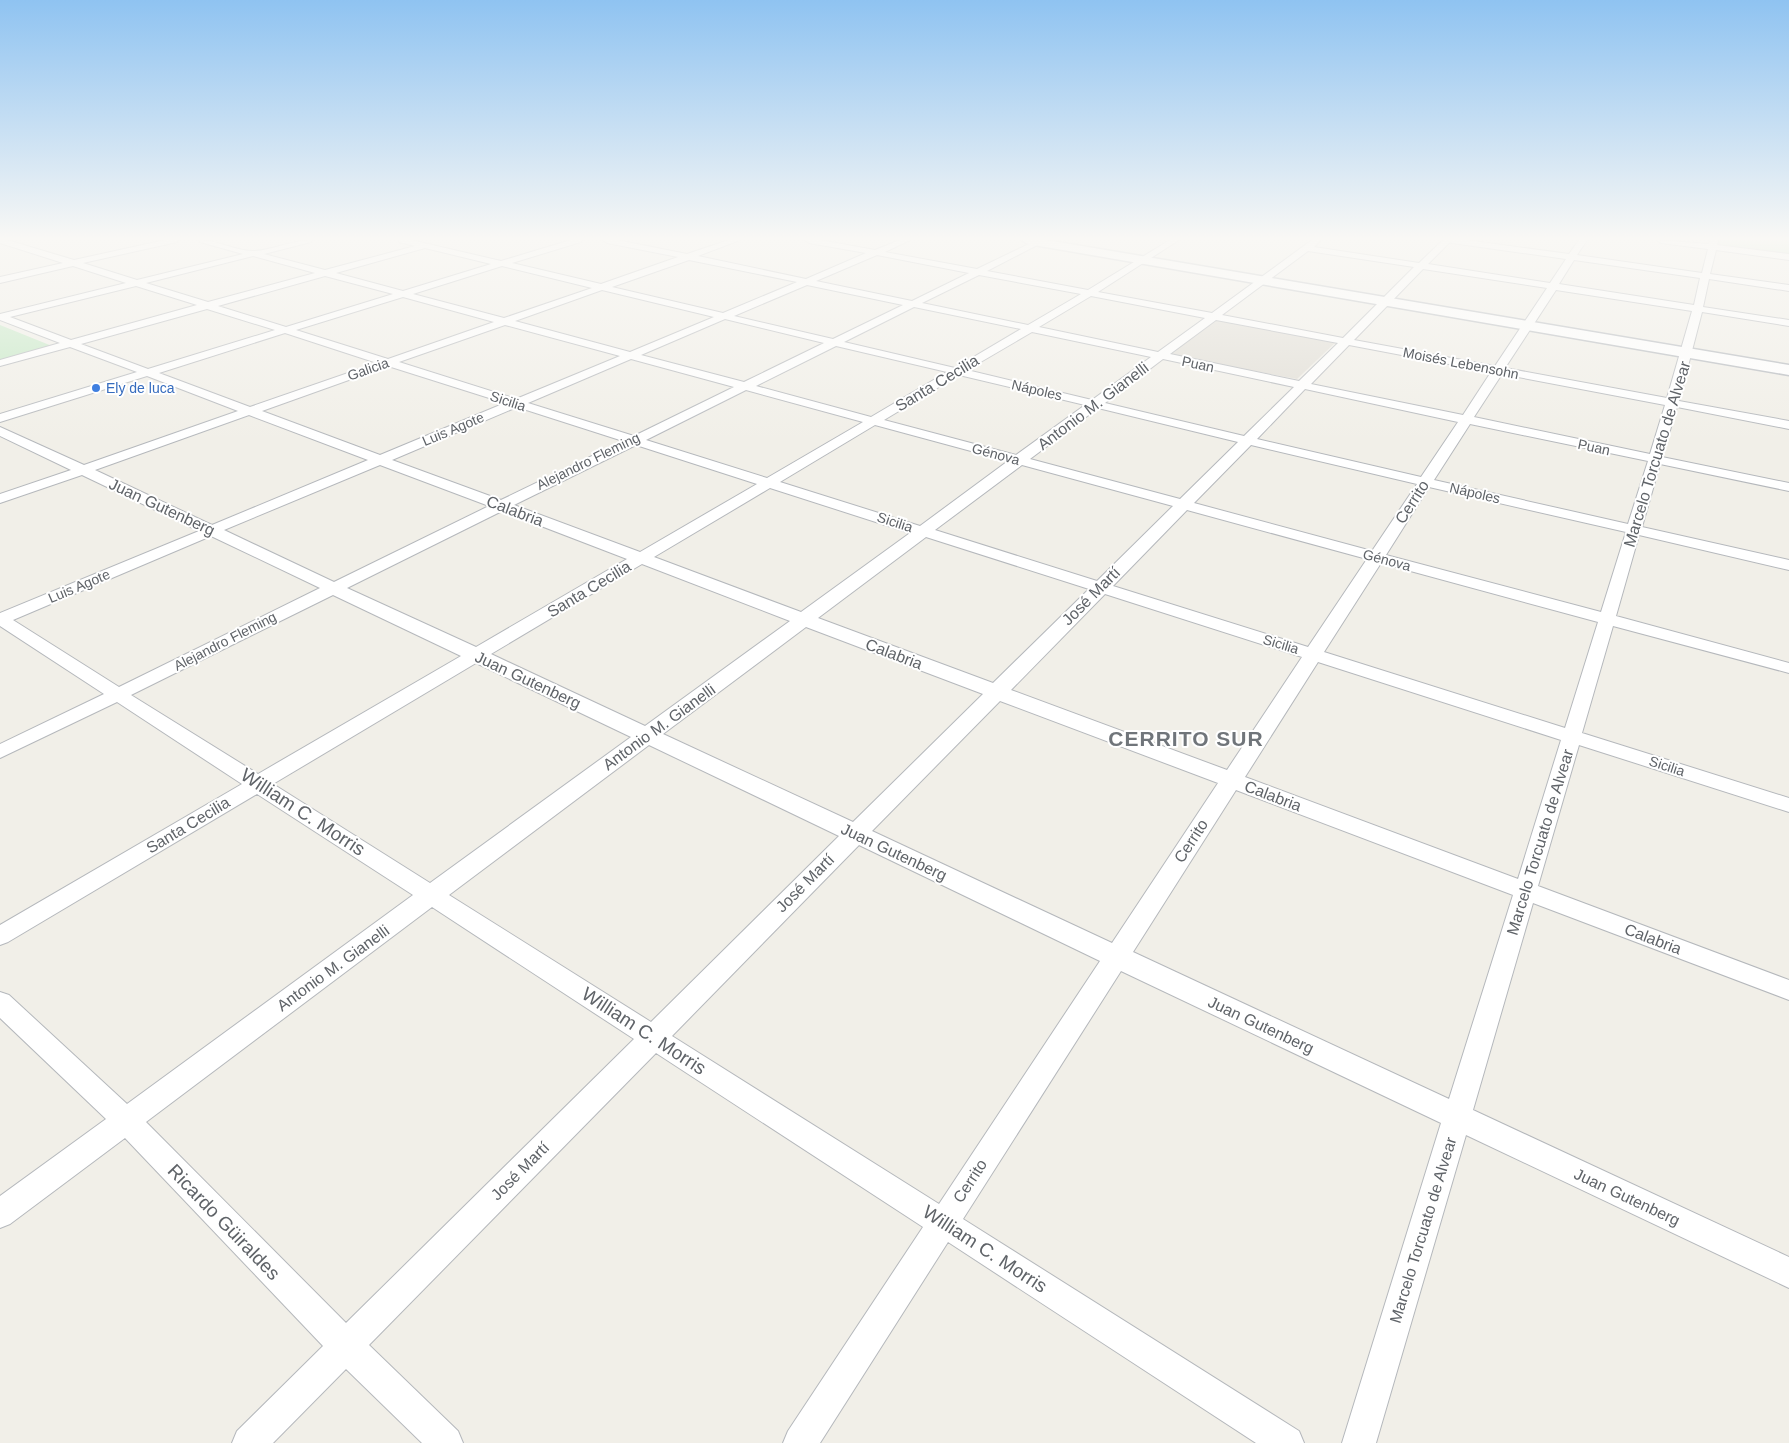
<svg xmlns="http://www.w3.org/2000/svg" width="1789" height="1443" font-family="Helvetica,sans-serif">
<style>
.education{fill:#e1ded6}
.green{fill:#c5e8c5}
.lines{fill:none;stroke-linecap:round;stroke-linejoin:round}
.minor-casing{stroke:#b5b8bc;stroke-width:2}
.secondary-casing{stroke:#b6babf;stroke-width:3}
.minor{fill:#fff;fill-rule:evenodd}
.secondary{fill:#fff;fill-rule:evenodd}
.shop-dot{fill:#3f7fe0;stroke:#fff;stroke-width:2}
.labels{text-anchor:middle;dominant-baseline:central;stroke-width:4;stroke-linejoin:round;paint-order:stroke}
.far-street-label{font-size:14px;fill:#5f6368;stroke:#fff}
.far-shop-label{font-size:14px;fill:#366cbe;stroke:#fff;text-anchor:start}
.street-label{font-size:16px;fill:#5f6368;stroke:#fff}
.near-street-label{font-size:19px;fill:#5f6368;stroke:#fff}
.district-label{font-size:21px;font-weight:bold;letter-spacing:1px;fill:#70757a;stroke:#fff}
</style>
<rect width="100%" height="100%" fill="#f1efe8"/>
<!-- education -->
<path class="education" d="M 1218,318 L 1338,340 L 1297,379 L 1169,355 Z"/>
<!-- green -->
<path class="green" d="M 1714,240 L 1789,240 L 1789,257 L 1712,246 Z
M 0,325 L 52,346 L 0,360 Z"/>
<g class="lines">
<!-- minor casing -->
<g class="minor-casing">
<path id="minor" d="M 0,240 L 7,240 L 74,260 L 165,240 L 178,240 L 177,242 L 83,263 L 137,280 L 243,254 L 200,242 L 199,240 C 218,240 235,251 253,251 C 271,251 292,240 312,240 L 311,242 L 264,254 L 325,270 L 415,246 L 399,242 L 398,240 L 411,240 L 501,261 L 571,240 L 582,240 L 581,242 L 512,263 L 601,284 L 678,257 L 607,243 L 603,240 L 617,240 L 687,254 L 729,240 L 740,240 L 698,256 L 806,279 L 866,253 L 809,243 L 805,240 L 820,240 L 875,250 L 900,240 L 910,240 L 885,252 L 977,269 L 1037,240 L 1047,240 L 987,271 L 1088,290 L 1170,240 L 1179,240 L 1098,292 L 1212,313 L 1312,240 L 1321,240 L 1314,247 L 1419,263 L 1443,240 L 1466,240 L 1569,254 L 1579,240 L 1587,240 L 1577,255 L 1702,273 L 1708,249 L 1661,243 L 1657,240 L 1709,244 L 1710,240 L 1718,240 L 1717,245 L 1789,254 L 1789,260 L 1716,250 L 1710,274 L 1789,285 L 1789,291 L 1709,279 L 1703,307 L 1789,320 L 1789,326 L 1702,312 L 1679,401 L 1789,421 L 1789,429 L 1677,407 L 1662,457 L 1789,483 L 1789,491 L 1660,464 L 1642,527 L 1789,560 L 1789,570 L 1639,535 L 1616,616 L 1789,663 L 1789,673 L 1613,626 L 1582,733 L 1789,798 L 1789,812 L 1579,745 L 1538,886 L 1789,980 L 1789,1000 L 1533,903 L 1473,1110 L 1789,1257 L 1789,1288 L 1466,1135 L 1376,1443 L 1342,1443 L 1441,1123 L 1121,971 L 963,1219 L 1299,1431 L 1304,1443 L 1256,1443 L 948,1242 L 820,1443 L 783,1443 L 788,1431 L 923,1227 L 656,1053 L 369,1345 L 458,1431 L 463,1443 L 422,1443 L 346,1369 L 273,1443 L 232,1443 L 237,1431 L 323,1346 L 125,1138 L 10,1224 L 0,1228 L 0,1196 L 106,1119 L 0,1018 L 0,992 L 9,995 L 127,1104 L 413,895 L 257,794 L 8,942 L 0,945 L 0,925 L 242,784 L 117,702 L 0,758 L 0,744 L 104,694 L 0,626 L 0,613 L 199,531 L 82,475 L 0,503 L 0,494 L 71,470 L 0,436 L 0,427 L 84,465 L 238,411 L 147,376 L 0,422 L 0,414 L 137,372 L 70,347 L 0,366 L 0,360 L 60,343 L 0,320 L 0,314 L 126,283 L 73,266 L 0,283 L 0,277 L 63,263 L 0,243 ZM 1450,242 L 1452,243 L 1566,259 L 1550,283 L 1428,264 ZM 425,248 L 491,264 L 403,291 L 336,273 ZM 1308,251 L 1414,267 L 1343,338 L 1222,315 ZM 877,255 L 969,273 L 912,301 L 816,281 ZM 253,256 L 315,273 L 208,302 L 146,283 ZM 689,260 L 797,282 L 723,313 L 612,287 ZM 1574,260 L 1700,278 L 1694,305 L 1559,284 ZM 502,266 L 592,288 L 504,318 L 413,294 ZM 1423,269 L 1547,288 L 1495,366 L 1354,340 ZM 979,275 L 1081,294 L 1028,325 L 922,303 ZM 325,276 L 393,294 L 286,327 L 218,306 ZM 807,285 L 903,305 L 833,339 L 734,316 ZM 136,286 L 197,305 L 71,340 L 10,317 ZM 602,290 L 714,317 L 630,352 L 515,321 ZM 1556,290 L 1692,311 L 1667,398 L 1505,368 ZM 1091,296 L 1205,318 L 1158,352 L 1039,327 ZM 403,297 L 494,322 L 388,359 L 296,330 ZM 914,307 L 1021,329 L 955,368 L 844,342 ZM 207,309 L 275,330 L 148,369 L 81,344 ZM 725,319 L 824,343 L 744,382 L 641,355 ZM 1216,320 L 1338,343 L 1299,381 L 1170,354 ZM 505,325 L 620,356 L 516,399 L 399,362 ZM 1032,332 L 1151,357 L 1092,400 L 967,370 ZM 285,333 L 377,363 L 250,407 L 159,373 ZM 1349,345 L 1491,372 L 1463,415 L 1311,384 ZM 836,346 L 947,372 L 871,417 L 756,386 ZM 631,359 L 734,387 L 634,436 L 528,403 ZM 1163,359 L 1294,387 L 1244,436 L 1105,403 ZM 388,366 L 505,403 L 380,455 L 262,411 ZM 1502,374 L 1665,405 L 1650,454 L 1474,417 ZM 959,375 L 1085,405 L 1016,455 L 884,420 ZM 1305,389 L 1458,422 L 1421,477 L 1257,439 ZM 746,390 L 863,422 L 767,478 L 646,440 ZM 517,407 L 623,441 L 501,500 L 392,460 ZM 1098,408 L 1238,442 L 1180,499 L 1030,459 ZM 249,415 L 368,460 L 212,525 L 95,470 ZM 1470,424 L 1648,461 L 1628,524 L 1434,480 ZM 875,425 L 1008,461 L 920,526 L 780,482 ZM 636,445 L 757,484 L 640,552 L 514,505 ZM 1251,445 L 1417,484 L 1372,551 L 1194,503 ZM 380,465 L 489,506 L 334,582 L 224,530 ZM 1022,465 L 1173,506 L 1097,581 L 935,530 ZM 1429,487 L 1626,532 L 1601,612 L 1386,555 ZM 770,488 L 910,533 L 801,612 L 654,557 ZM 1187,510 L 1367,559 L 1308,647 L 1113,586 ZM 502,511 L 627,559 L 476,647 L 347,588 ZM 211,536 L 320,588 L 119,687 L 13,620 ZM 926,537 L 1089,589 L 993,683 L 818,618 ZM 1381,563 L 1598,622 L 1565,728 L 1324,652 ZM 642,564 L 790,621 L 645,726 L 491,654 ZM 1105,594 L 1302,657 L 1227,770 L 1011,690 ZM 333,595 L 461,656 L 258,774 L 131,695 ZM 806,627 L 983,694 L 853,822 L 663,734 ZM 1318,662 L 1561,740 L 1518,879 L 1245,777 ZM 476,663 L 631,737 L 430,883 L 273,784 ZM 1000,701 L 1218,783 L 1112,943 L 872,831 ZM 649,745 L 839,836 L 651,1022 L 449,895 ZM 1236,790 L 1513,895 L 1449,1099 L 1133,952 ZM 859,845 L 1100,961 L 939,1204 L 672,1036 ZM 432,907 L 634,1039 L 346,1323 L 146,1122 Z"/>
</g>
<!-- secondary casing -->
<g class="secondary-casing">
<path id="secondary" d="M 1022,240 L 1046,240 L 1789,365 L 1789,375 L 1028,244 Z"/>
</g>
<!-- minor -->
<use href="#minor" class="minor"/>
<!-- secondary -->
<use href="#secondary" class="secondary"/>
</g>
<!-- sky -->
<linearGradient id="sky" x2="0" y2="1"><stop stop-color="#8fc3f1"/><stop offset="0.54" stop-color="#f9f8f5"/><stop offset="1" stop-color="#f9f8f5" stop-opacity="0"/></linearGradient>
<rect width="1789" height="442" fill="url(#sky)"/>
<!-- markers -->
<circle class="shop-dot" cx="96" cy="388" r="5"/>
<g class="labels">
<!-- far-street labels -->
<g class="far-street-label">
<text transform="translate(1461 363) rotate(11)">Moisés Lebensohn</text>
<text transform="translate(1198 364) rotate(12)">Puan</text>
<text transform="translate(368 369) rotate(-19)">Galicia</text>
<text transform="translate(1037 390) rotate(13)">Nápoles</text>
<text transform="translate(508 401) rotate(18)">Sicilia</text>
<text transform="translate(453 429) rotate(-23)">Luis Agote</text>
<text transform="translate(1594 447) rotate(12)">Puan</text>
<text transform="translate(996 454) rotate(15)">Génova</text>
<text transform="translate(588 461) rotate(-26)">Alejandro Fleming</text>
<text transform="translate(1475 493) rotate(13)">Nápoles</text>
<text transform="translate(895 522) rotate(18)">Sicilia</text>
<text transform="translate(1387 560) rotate(15)">Génova</text>
<text transform="translate(79 586) rotate(-23)">Luis Agote</text>
<text transform="translate(225 641) rotate(-27)">Alejandro Fleming</text>
<text transform="translate(1281 644) rotate(17)">Sicilia</text>
<text transform="translate(1667 766) rotate(18)">Sicilia</text>
</g>
<!-- far-shop labels -->
<g class="far-shop-label">
<text x="106" y="388">Ely de luca</text>
</g>
<!-- street labels -->
<g class="street-label">
<text transform="translate(937 383) rotate(-31)">Santa Cecilia</text>
<text transform="translate(1093 406) rotate(-37)">Antonio M. Gianelli</text>
<text transform="translate(1657 454) rotate(-73)">Marcelo Torcuato de Alvear</text>
<text transform="translate(1412 502) rotate(-57)">Cerrito</text>
<text transform="translate(162 507) rotate(25)">Juan Gutenberg</text>
<text transform="translate(515 511) rotate(21)">Calabria</text>
<text transform="translate(589 589) rotate(-31)">Santa Cecilia</text>
<text transform="translate(1091 596) rotate(-45)">José Martí</text>
<text transform="translate(894 654) rotate(21)">Calabria</text>
<text transform="translate(528 680) rotate(25)">Juan Gutenberg</text>
<text transform="translate(659 727) rotate(-36)">Antonio M. Gianelli</text>
<text transform="translate(1273 796) rotate(21)">Calabria</text>
<text transform="translate(188 825) rotate(-31)">Santa Cecilia</text>
<text transform="translate(1191 841) rotate(-57)">Cerrito</text>
<text transform="translate(1540 842) rotate(-73)">Marcelo Torcuato de Alvear</text>
<text transform="translate(894 852) rotate(25)">Juan Gutenberg</text>
<text transform="translate(805 883) rotate(-45)">José Martí</text>
<text transform="translate(1653 939) rotate(21)">Calabria</text>
<text transform="translate(333 968) rotate(-36)">Antonio M. Gianelli</text>
<text transform="translate(1261 1025) rotate(25)">Juan Gutenberg</text>
<text transform="translate(520 1171) rotate(-45)">José Martí</text>
<text transform="translate(970 1181) rotate(-57)">Cerrito</text>
<text transform="translate(1627 1197) rotate(25)">Juan Gutenberg</text>
<text transform="translate(1423 1230) rotate(-73)">Marcelo Torcuato de Alvear</text>
</g>
<!-- near-street labels -->
<g class="near-street-label">
<text transform="translate(303 812) rotate(33)">William C. Morris</text>
<text transform="translate(644 1031) rotate(33)">William C. Morris</text>
<text transform="translate(224 1222) rotate(46)">Ricardo Güiraldes</text>
<text transform="translate(985 1249) rotate(33)">William C. Morris</text>
</g>
<!-- district labels -->
<g class="district-label">
<text x="1186" y="738">CERRITO SUR</text>
</g>
</g>
</svg>
